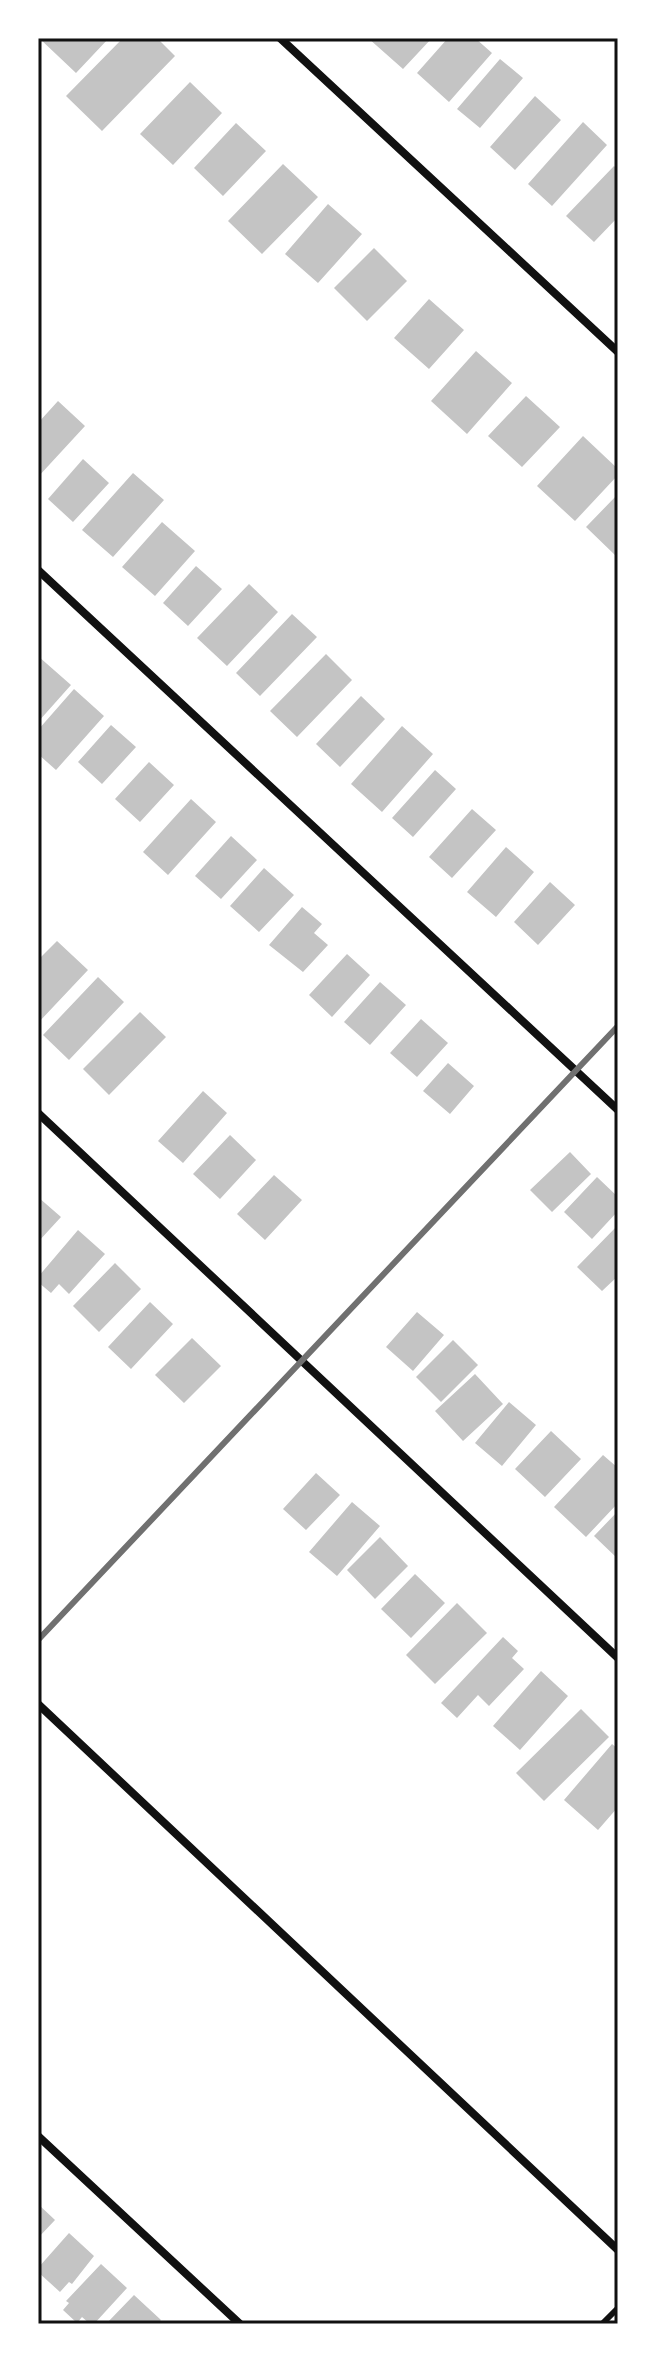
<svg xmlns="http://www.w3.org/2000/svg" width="656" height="2362" font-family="Barlow,sans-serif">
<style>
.building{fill:#c4c4c4}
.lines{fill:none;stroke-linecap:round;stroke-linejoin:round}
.service{stroke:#111;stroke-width:6}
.minor{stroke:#111;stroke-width:8}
.rail{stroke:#707070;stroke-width:6}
.neatline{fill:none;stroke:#111;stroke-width:3}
</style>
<rect width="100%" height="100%" fill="#fff"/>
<!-- building -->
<path class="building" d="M 39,38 L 109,38 L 76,73 Z
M 123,38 L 157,38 L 175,56 L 102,131 L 66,96 Z
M 368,38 L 432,38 L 403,69 Z
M 448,38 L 475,38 L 492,53 L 449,102 L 417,73 Z
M 500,59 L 523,78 L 480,128 L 457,109 Z
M 190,82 L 222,113 L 173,165 L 140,134 Z
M 535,96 L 561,120 L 515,170 L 490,147 Z
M 583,122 L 607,145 L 552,206 L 528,184 Z
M 236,123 L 266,151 L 223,196 L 194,168 Z
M 283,164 L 318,197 L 262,254 L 228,221 Z
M 614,166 L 618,170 L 618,217 L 594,242 L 566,216 Z
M 328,204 L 362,234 L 318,283 L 285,254 Z
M 374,248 L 407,281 L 367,321 L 334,288 Z
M 429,299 L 464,330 L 429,369 L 394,338 Z
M 476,351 L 512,383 L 467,434 L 431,401 Z
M 526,396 L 560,427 L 522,467 L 488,436 Z
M 58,401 L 85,426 L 38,477 L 38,423 Z
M 583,436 L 618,469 L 618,475 L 575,521 L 537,486 Z
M 83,459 L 109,483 L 73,522 L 48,499 Z
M 133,473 L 164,500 L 113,557 L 82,530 Z
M 618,494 L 618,554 L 616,556 L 586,527 Z
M 162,522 L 195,551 L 155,596 L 122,567 Z
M 196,566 L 222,589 L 188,626 L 163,603 Z
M 249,584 L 278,612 L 227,666 L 197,638 Z
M 292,614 L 317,637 L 260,696 L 236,673 Z
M 326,654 L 352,680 L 297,737 L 270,711 Z
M 38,656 L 71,685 L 38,722 Z
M 74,689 L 104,716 L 56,770 L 38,754 L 38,730 Z
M 361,696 L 385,719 L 340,767 L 316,744 Z
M 111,725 L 136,747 L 102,784 L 78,762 Z
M 402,726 L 433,754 L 382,812 L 351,784 Z
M 149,762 L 174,785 L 140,822 L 115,799 Z
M 435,770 L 456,789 L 413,837 L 392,818 Z
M 191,799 L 216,822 L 168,875 L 143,852 Z
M 472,809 L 496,830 L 452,878 L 429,857 Z
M 231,836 L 257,860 L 221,899 L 195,876 Z
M 506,847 L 534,872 L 496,917 L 467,892 Z
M 264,868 L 294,895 L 259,932 L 230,906 Z
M 550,882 L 575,905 L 538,945 L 514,922 Z
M 302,907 L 322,924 L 314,933 L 328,945 L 303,972 L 269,945 Z
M 57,941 L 88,970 L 38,1023 L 38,960 Z
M 347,954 L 370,975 L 332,1017 L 309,995 Z
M 98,977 L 124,1002 L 69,1060 L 43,1035 Z
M 380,982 L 406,1005 L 370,1045 L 344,1022 Z
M 140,1012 L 166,1037 L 109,1095 L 83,1069 Z
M 421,1019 L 448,1043 L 417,1077 L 390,1053 Z
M 448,1063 L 474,1086 L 450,1114 L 423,1091 Z
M 203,1091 L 227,1113 L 183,1163 L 158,1141 Z
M 230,1135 L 256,1160 L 220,1199 L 193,1174 Z
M 570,1152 L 591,1174 L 552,1212 L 530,1190 Z
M 274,1175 L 302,1200 L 265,1240 L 237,1214 Z
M 597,1177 L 618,1197 L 618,1211 L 592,1239 L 564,1212 Z
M 38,1197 L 61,1217 L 38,1242 Z
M 618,1225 L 618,1276 L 602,1291 L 577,1267 Z
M 78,1230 L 105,1254 L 69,1294 L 59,1284 L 51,1293 L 38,1282 L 38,1277 Z
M 115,1263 L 141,1289 L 99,1332 L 73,1306 Z
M 150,1302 L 173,1324 L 131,1369 L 108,1347 Z
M 417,1312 L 444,1335 L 413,1371 L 386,1347 Z
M 192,1338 L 221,1366 L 184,1403 L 155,1375 Z
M 453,1340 L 478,1365 L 441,1402 L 416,1377 Z
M 475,1374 L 503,1404 L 463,1441 L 435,1411 Z
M 509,1402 L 536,1425 L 502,1466 L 475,1443 Z
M 551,1431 L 581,1459 L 545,1497 L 515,1469 Z
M 603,1455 L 618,1468 L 618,1503 L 586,1537 L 554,1507 Z
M 316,1473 L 340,1495 L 306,1530 L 283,1509 Z
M 352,1502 L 380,1526 L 337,1576 L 309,1552 Z
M 618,1511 L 618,1559 L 594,1536 Z
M 380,1537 L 408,1566 L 375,1599 L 347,1570 Z
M 415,1574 L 445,1603 L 411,1638 L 381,1609 Z
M 457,1603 L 487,1633 L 435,1684 L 406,1655 Z
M 503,1637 L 518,1651 L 512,1658 L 524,1669 L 489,1706 L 478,1695 L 457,1718 L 441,1703 Z
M 541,1671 L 568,1696 L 520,1750 L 493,1726 Z
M 581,1709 L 609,1737 L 544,1801 L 516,1773 Z
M 612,1744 L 618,1749 L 618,1807 L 598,1830 L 564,1800 Z
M 38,2204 L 55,2220 L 38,2238 Z
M 69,2233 L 94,2256 L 72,2284 L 69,2282 L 60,2292 L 38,2272 L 38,2268 Z
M 101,2264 L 127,2288 L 94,2324 L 90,2324 L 82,2317 L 77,2323 L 63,2310 L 69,2303 L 66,2301 Z
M 134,2295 L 161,2320 L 157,2324 L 106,2324 Z"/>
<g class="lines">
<!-- service -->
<path class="service" d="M 602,2324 L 618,2308"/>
<!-- minor -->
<path class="minor" d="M 280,38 L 618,352
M 38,570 L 618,1110
M 38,1113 L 618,1658
M 38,1704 L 618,2250
M 38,2136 L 240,2324"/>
<!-- rail -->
<path class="rail" d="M 38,1640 L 618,1026"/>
</g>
<!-- border -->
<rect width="656" height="2362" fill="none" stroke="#ffffff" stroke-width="80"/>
<rect x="40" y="40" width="576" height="2282" class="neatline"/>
</svg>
